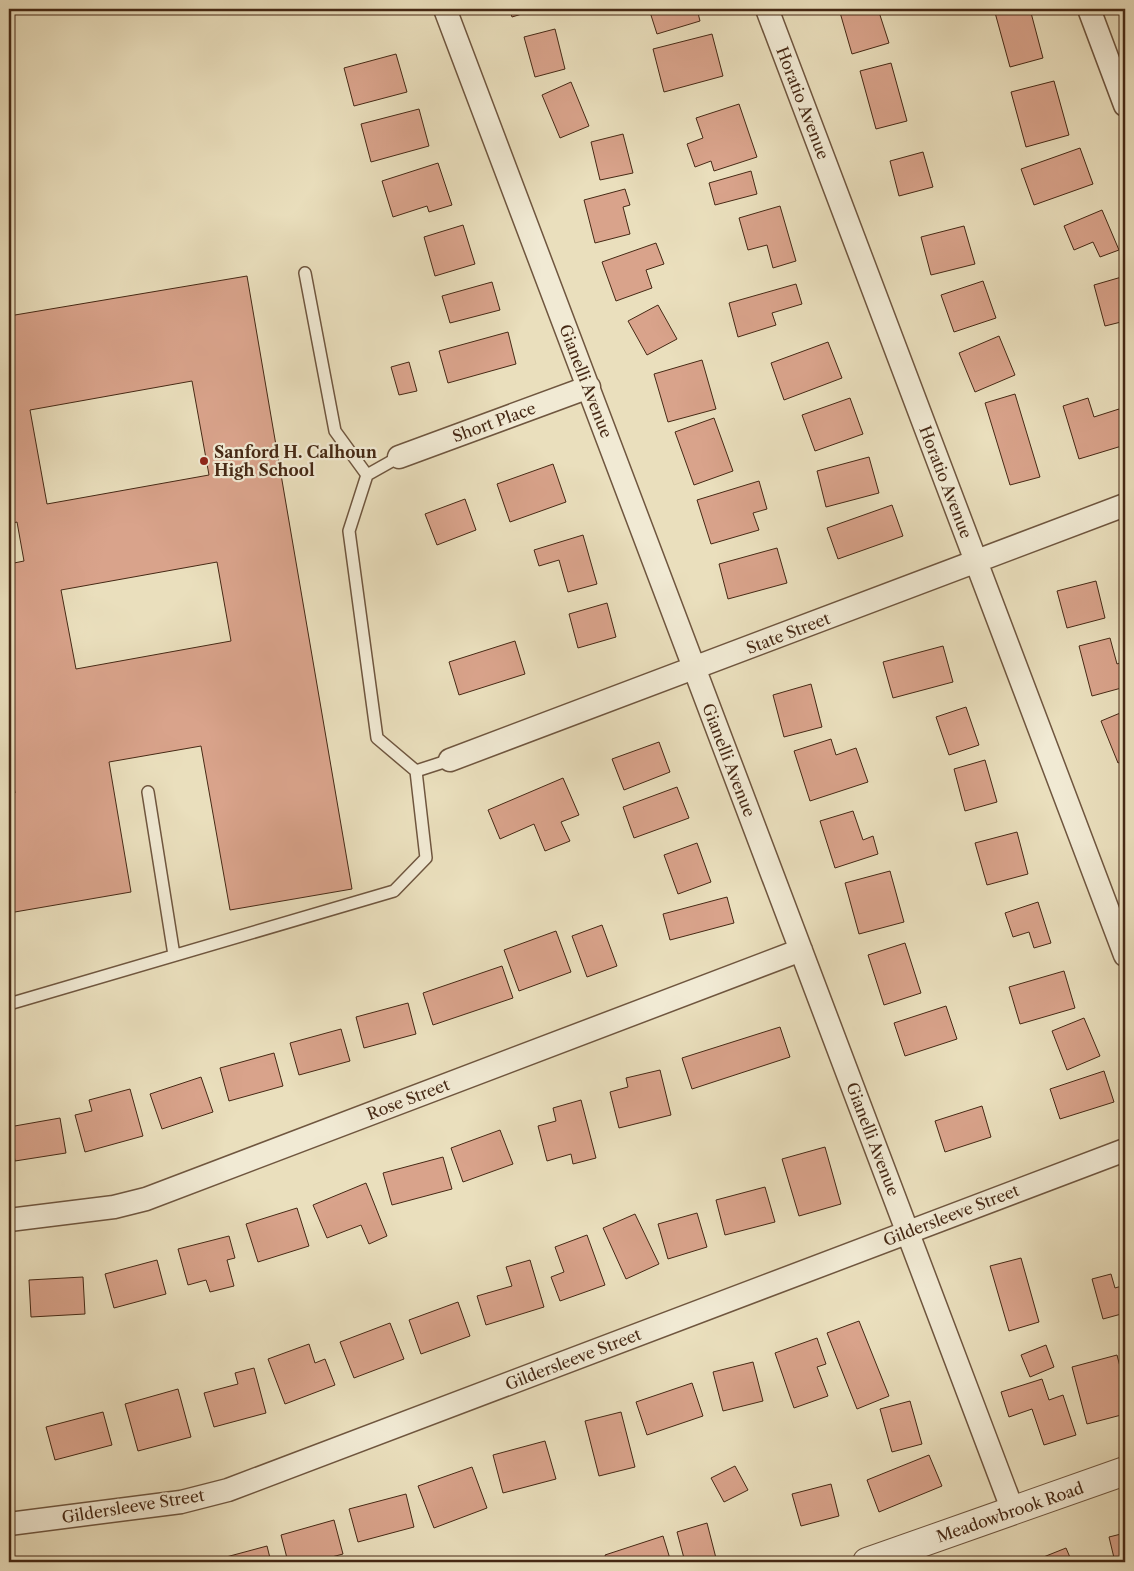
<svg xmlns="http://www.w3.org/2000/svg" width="1134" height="1571" font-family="'Libre Caslon Text',serif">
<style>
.building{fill:#d9a38b;stroke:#462915;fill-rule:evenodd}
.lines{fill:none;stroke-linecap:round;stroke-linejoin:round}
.service-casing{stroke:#6f563f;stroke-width:14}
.minor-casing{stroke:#6f563f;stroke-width:25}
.tertiary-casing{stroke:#6f563f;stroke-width:30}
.service{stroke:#f1ead4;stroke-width:11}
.minor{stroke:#f1ead4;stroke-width:22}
.tertiary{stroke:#f1ead4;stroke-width:28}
.poi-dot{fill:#8f2418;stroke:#f1ead4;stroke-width:2}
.labels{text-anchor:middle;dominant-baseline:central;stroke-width:4.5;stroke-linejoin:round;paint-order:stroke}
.street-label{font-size:16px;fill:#462915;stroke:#f1ead4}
.poi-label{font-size:16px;font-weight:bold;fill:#462915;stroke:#f1ead4;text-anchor:start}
</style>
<rect width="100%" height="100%" fill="#eadfbd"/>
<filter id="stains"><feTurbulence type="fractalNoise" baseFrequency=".004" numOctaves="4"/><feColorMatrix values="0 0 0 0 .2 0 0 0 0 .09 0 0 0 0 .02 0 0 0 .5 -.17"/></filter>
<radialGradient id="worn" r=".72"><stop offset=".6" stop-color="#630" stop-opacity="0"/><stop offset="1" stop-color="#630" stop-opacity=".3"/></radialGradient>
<!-- building -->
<path class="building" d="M 509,9 L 538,9 L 512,17 Z
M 649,9 L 697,9 L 700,21 L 657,34 Z
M 839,9 L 878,9 L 889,43 L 852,54 Z
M 994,9 L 1030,9 L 1043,58 L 1010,67 Z
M 555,29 L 565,69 L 535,77 L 524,37 Z
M 712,34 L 723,76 L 664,92 L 653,49 Z
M 396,54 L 407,92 L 354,106 L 344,68 Z
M 891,63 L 907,121 L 876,129 L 860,71 Z
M 1054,81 L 1069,135 L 1026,147 L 1011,92 Z
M 571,82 L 589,126 L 560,138 L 542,95 Z
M 739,104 L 757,157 L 714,171 L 711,161 L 695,167 L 687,144 L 703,138 L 696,118 Z
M 419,109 L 429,146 L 371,162 L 361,124 Z
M 623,134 L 633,173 L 600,180 L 591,142 Z
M 1080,148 L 1093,184 L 1034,205 L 1021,169 Z
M 923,152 L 933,187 L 899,196 L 890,161 Z
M 438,163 L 452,205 L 429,212 L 427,206 L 393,217 L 382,181 Z
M 751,171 L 757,194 L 715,205 L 709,183 Z
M 625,189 L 630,205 L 623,207 L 630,234 L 595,243 L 584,200 Z
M 780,206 L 796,261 L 773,268 L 767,245 L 748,250 L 739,218 Z
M 1102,210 L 1119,250 L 1100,257 L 1093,242 L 1074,250 L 1064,226 Z
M 463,225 L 475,264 L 435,276 L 424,237 Z
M 964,226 L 975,264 L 931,275 L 921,237 Z
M 656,243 L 664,264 L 646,270 L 652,288 L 616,301 L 602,262 Z
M 247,276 L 352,889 L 230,910 L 201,746 L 109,762 L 131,892 L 9,913 L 9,794 L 15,793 L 9,754 L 9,564 L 24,561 L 17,522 L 9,524 L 9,316 ZM 192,381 L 209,475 L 47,504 L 30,410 ZM 217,562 L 231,641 L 76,669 L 61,590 Z
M 1125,276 L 1125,321 L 1105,326 L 1094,285 Z
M 983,281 L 996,318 L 954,332 L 941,295 Z
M 492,282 L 500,310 L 450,323 L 442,296 Z
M 796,284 L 802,304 L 772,313 L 776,325 L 738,337 L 729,303 Z
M 658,305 L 677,339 L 647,355 L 628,321 Z
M 508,332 L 516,364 L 448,383 L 439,351 Z
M 999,336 L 1015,375 L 975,392 L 959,353 Z
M 828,342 L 842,378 L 784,400 L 771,363 Z
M 702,360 L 716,409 L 668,422 L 654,374 Z
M 409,362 L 417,391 L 399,395 L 391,367 Z
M 1015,394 L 1040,477 L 1010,485 L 985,403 Z
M 850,398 L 863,434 L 815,451 L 802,415 Z
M 1088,398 L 1094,417 L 1119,409 L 1125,431 L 1125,445 L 1079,459 L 1063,406 Z
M 714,418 L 733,471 L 694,485 L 675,432 Z
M 869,457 L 879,493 L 826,507 L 817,471 Z
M 553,464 L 566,502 L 510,522 L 497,484 Z
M 759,481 L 767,509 L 753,513 L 759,530 L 711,544 L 697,500 Z
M 465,499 L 476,530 L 437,545 L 425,514 Z
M 892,505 L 903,536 L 838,559 L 827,528 Z
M 583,535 L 597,584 L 568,592 L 559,560 L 539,566 L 534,550 Z
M 777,548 L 787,583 L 728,599 L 719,564 Z
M 1096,581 L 1105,618 L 1067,628 L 1057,591 Z
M 607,603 L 616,637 L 578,648 L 569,614 Z
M 1110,638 L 1117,664 L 1125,661 L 1125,687 L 1092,696 L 1079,646 Z
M 515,641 L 525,674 L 459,695 L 449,662 Z
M 943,646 L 953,682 L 893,698 L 883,662 Z
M 811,684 L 822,727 L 784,737 L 773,695 Z
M 966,707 L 979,745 L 949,755 L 936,717 Z
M 1125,711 L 1125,760 L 1118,763 L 1101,721 Z
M 831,739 L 836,755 L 856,748 L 868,782 L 810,801 L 794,751 Z
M 659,742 L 670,772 L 624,790 L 612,759 Z
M 985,760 L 997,802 L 965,811 L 954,769 Z
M 563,778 L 579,815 L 561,822 L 570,841 L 545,851 L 534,824 L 500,839 L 488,810 Z
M 677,787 L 689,818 L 634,838 L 623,807 Z
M 853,811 L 863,840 L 873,836 L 878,854 L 835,868 L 820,821 Z
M 1017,832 L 1028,874 L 987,885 L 975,843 Z
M 697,843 L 711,882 L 678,894 L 664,855 Z
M 890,871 L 904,922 L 859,934 L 845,883 Z
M 727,897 L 734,923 L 670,940 L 663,914 Z
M 1038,902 L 1051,943 L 1034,948 L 1029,932 L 1013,937 L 1005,913 Z
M 602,925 L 617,966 L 587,977 L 572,936 Z
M 556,931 L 571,972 L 519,991 L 504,950 Z
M 905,943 L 921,993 L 884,1005 L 868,955 Z
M 502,966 L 513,998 L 433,1025 L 423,993 Z
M 1064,971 L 1075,1008 L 1020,1024 L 1009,987 Z
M 408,1003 L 416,1034 L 364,1048 L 356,1017 Z
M 946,1006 L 957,1039 L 905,1056 L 894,1023 Z
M 1084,1018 L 1100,1056 L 1067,1070 L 1052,1031 Z
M 780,1027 L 790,1057 L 692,1089 L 682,1058 Z
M 341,1029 L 350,1061 L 299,1075 L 290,1043 Z
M 274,1053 L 283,1086 L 229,1101 L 220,1068 Z
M 660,1070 L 671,1115 L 619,1128 L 610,1092 L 628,1087 L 626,1078 Z
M 1104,1071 L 1114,1102 L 1060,1119 L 1050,1089 Z
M 201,1077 L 213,1112 L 162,1129 L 150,1094 Z
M 130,1089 L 143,1136 L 85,1152 L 75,1115 L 92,1111 L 89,1100 Z
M 581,1100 L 596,1158 L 573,1164 L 571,1154 L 547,1161 L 538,1126 L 556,1121 L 553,1108 Z
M 982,1106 L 991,1137 L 945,1152 L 935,1121 Z
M 60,1118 L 66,1153 L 15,1161 L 9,1127 Z
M 500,1130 L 513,1164 L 463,1182 L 451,1148 Z
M 825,1147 L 841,1204 L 799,1216 L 782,1159 Z
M 443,1157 L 452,1189 L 392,1205 L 383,1173 Z
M 366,1183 L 387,1236 L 369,1244 L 361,1225 L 327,1238 L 313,1205 Z
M 765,1187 L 775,1222 L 725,1235 L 716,1200 Z
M 297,1208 L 309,1246 L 258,1262 L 246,1224 Z
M 697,1213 L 707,1247 L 668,1259 L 658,1224 Z
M 635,1214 L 659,1264 L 626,1279 L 603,1228 Z
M 587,1235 L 605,1285 L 560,1301 L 551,1277 L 564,1272 L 555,1247 Z
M 229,1236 L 235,1258 L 227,1260 L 234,1286 L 210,1292 L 206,1280 L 188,1285 L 178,1249 Z
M 1021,1258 L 1039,1322 L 1009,1331 L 990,1266 Z
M 157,1260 L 166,1294 L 114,1308 L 105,1274 Z
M 530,1260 L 544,1307 L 486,1325 L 477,1296 L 512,1286 L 506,1267 Z
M 1111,1274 L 1115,1288 L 1125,1285 L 1125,1313 L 1103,1319 L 1092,1279 Z
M 83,1277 L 85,1314 L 31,1317 L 29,1280 Z
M 458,1302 L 470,1336 L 421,1354 L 409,1320 Z
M 859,1321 L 889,1396 L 857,1409 L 827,1333 Z
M 390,1323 L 404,1359 L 354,1378 L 340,1342 Z
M 817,1338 L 826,1364 L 817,1367 L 828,1396 L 794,1408 L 775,1353 Z
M 309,1344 L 315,1363 L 325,1359 L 335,1385 L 285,1404 L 268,1359 Z
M 1046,1345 L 1054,1367 L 1030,1377 L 1021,1355 Z
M 1117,1355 L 1125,1386 L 1125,1414 L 1087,1424 L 1072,1367 Z
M 753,1362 L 763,1401 L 723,1411 L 713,1372 Z
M 254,1368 L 266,1413 L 214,1427 L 204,1393 L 238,1384 L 235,1373 Z
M 1042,1379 L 1049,1400 L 1063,1395 L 1076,1435 L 1044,1445 L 1032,1409 L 1009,1417 L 1001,1392 Z
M 692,1383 L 703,1416 L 647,1435 L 636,1402 Z
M 178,1389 L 191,1437 L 138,1451 L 125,1404 Z
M 910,1401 L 922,1444 L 892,1452 L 880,1409 Z
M 103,1412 L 112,1445 L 55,1460 L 46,1427 Z
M 621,1412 L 635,1467 L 599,1476 L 585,1421 Z
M 545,1441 L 556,1479 L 503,1493 L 493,1455 Z
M 929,1455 L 942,1486 L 879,1512 L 867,1480 Z
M 735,1466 L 748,1490 L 724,1502 L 711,1478 Z
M 472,1467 L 487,1508 L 434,1528 L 418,1486 Z
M 831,1484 L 839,1516 L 801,1526 L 792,1494 Z
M 406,1494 L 414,1527 L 358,1542 L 349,1509 Z
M 334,1520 L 343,1554 L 313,1562 L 288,1562 L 281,1535 Z
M 707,1523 L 717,1562 L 685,1562 L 677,1532 Z
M 1125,1533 L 1125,1562 L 1115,1562 L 1109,1537 Z
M 663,1536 L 671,1562 L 607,1562 L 605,1555 Z
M 267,1546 L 271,1562 L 216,1562 L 215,1560 Z
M 1066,1548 L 1072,1562 L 1043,1562 L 1041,1558 Z"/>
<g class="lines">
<!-- service casing -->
<g class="service-casing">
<path id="service" d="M 305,273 L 335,431 L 367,475
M 399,457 L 367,475 L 349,531 L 377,738 L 416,771
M 148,792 L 174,955
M 9,1004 L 394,891 L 426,858 L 416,771 L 450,760"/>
</g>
<!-- minor casing -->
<g class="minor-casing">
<path id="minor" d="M 445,9 L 1013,1511
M 767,9 L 1125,955
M 1089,9 L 1125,105
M 399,457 L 589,387
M 450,760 L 1125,505
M 9,1220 L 114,1207 L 146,1199 L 801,950
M 9,1524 L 181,1502 L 228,1490 L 1125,1150"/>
</g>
<!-- tertiary casing -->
<g class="tertiary-casing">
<path id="tertiary" d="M 867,1562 L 1125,1471"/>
</g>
<!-- service -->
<use href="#service" class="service"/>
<!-- minor -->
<use href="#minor" class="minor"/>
<!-- tertiary -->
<use href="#tertiary" class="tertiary"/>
</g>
<!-- markers -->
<circle class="poi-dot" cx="204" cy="461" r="5"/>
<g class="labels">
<!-- street labels -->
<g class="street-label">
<text transform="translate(803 103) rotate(69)">Horatio Avenue</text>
<text transform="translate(586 381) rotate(69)">Gianelli Avenue</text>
<text transform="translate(494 422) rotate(-20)">Short Place</text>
<text transform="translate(946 482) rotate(69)">Horatio Avenue</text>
<text transform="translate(788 633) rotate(-21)">State Street</text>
<text transform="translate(729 760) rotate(69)">Gianelli Avenue</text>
<text transform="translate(408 1099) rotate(-21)">Rose Street</text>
<text transform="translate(873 1139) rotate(69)">Gianelli Avenue</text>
<text transform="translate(951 1215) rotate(-21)">Gildersleeve Street</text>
<text transform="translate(573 1359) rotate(-21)">Gildersleeve Street</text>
<text transform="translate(133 1506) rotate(-9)">Gildersleeve Street</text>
<text transform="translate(1010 1512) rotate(-19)">Meadowbrook Road</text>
</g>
<!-- poi labels -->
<g class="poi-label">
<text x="214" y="452">Sanford H. Calhoun<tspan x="214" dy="18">High School</tspan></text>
</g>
</g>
<!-- margin -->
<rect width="1134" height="1571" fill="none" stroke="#eadfbd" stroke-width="30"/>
<rect x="10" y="10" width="1114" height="1551" fill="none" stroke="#462915" stroke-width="2.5"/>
<rect x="15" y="15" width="1104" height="1541" fill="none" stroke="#462915"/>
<rect width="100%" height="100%" filter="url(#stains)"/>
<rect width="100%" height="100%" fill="url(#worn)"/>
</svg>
